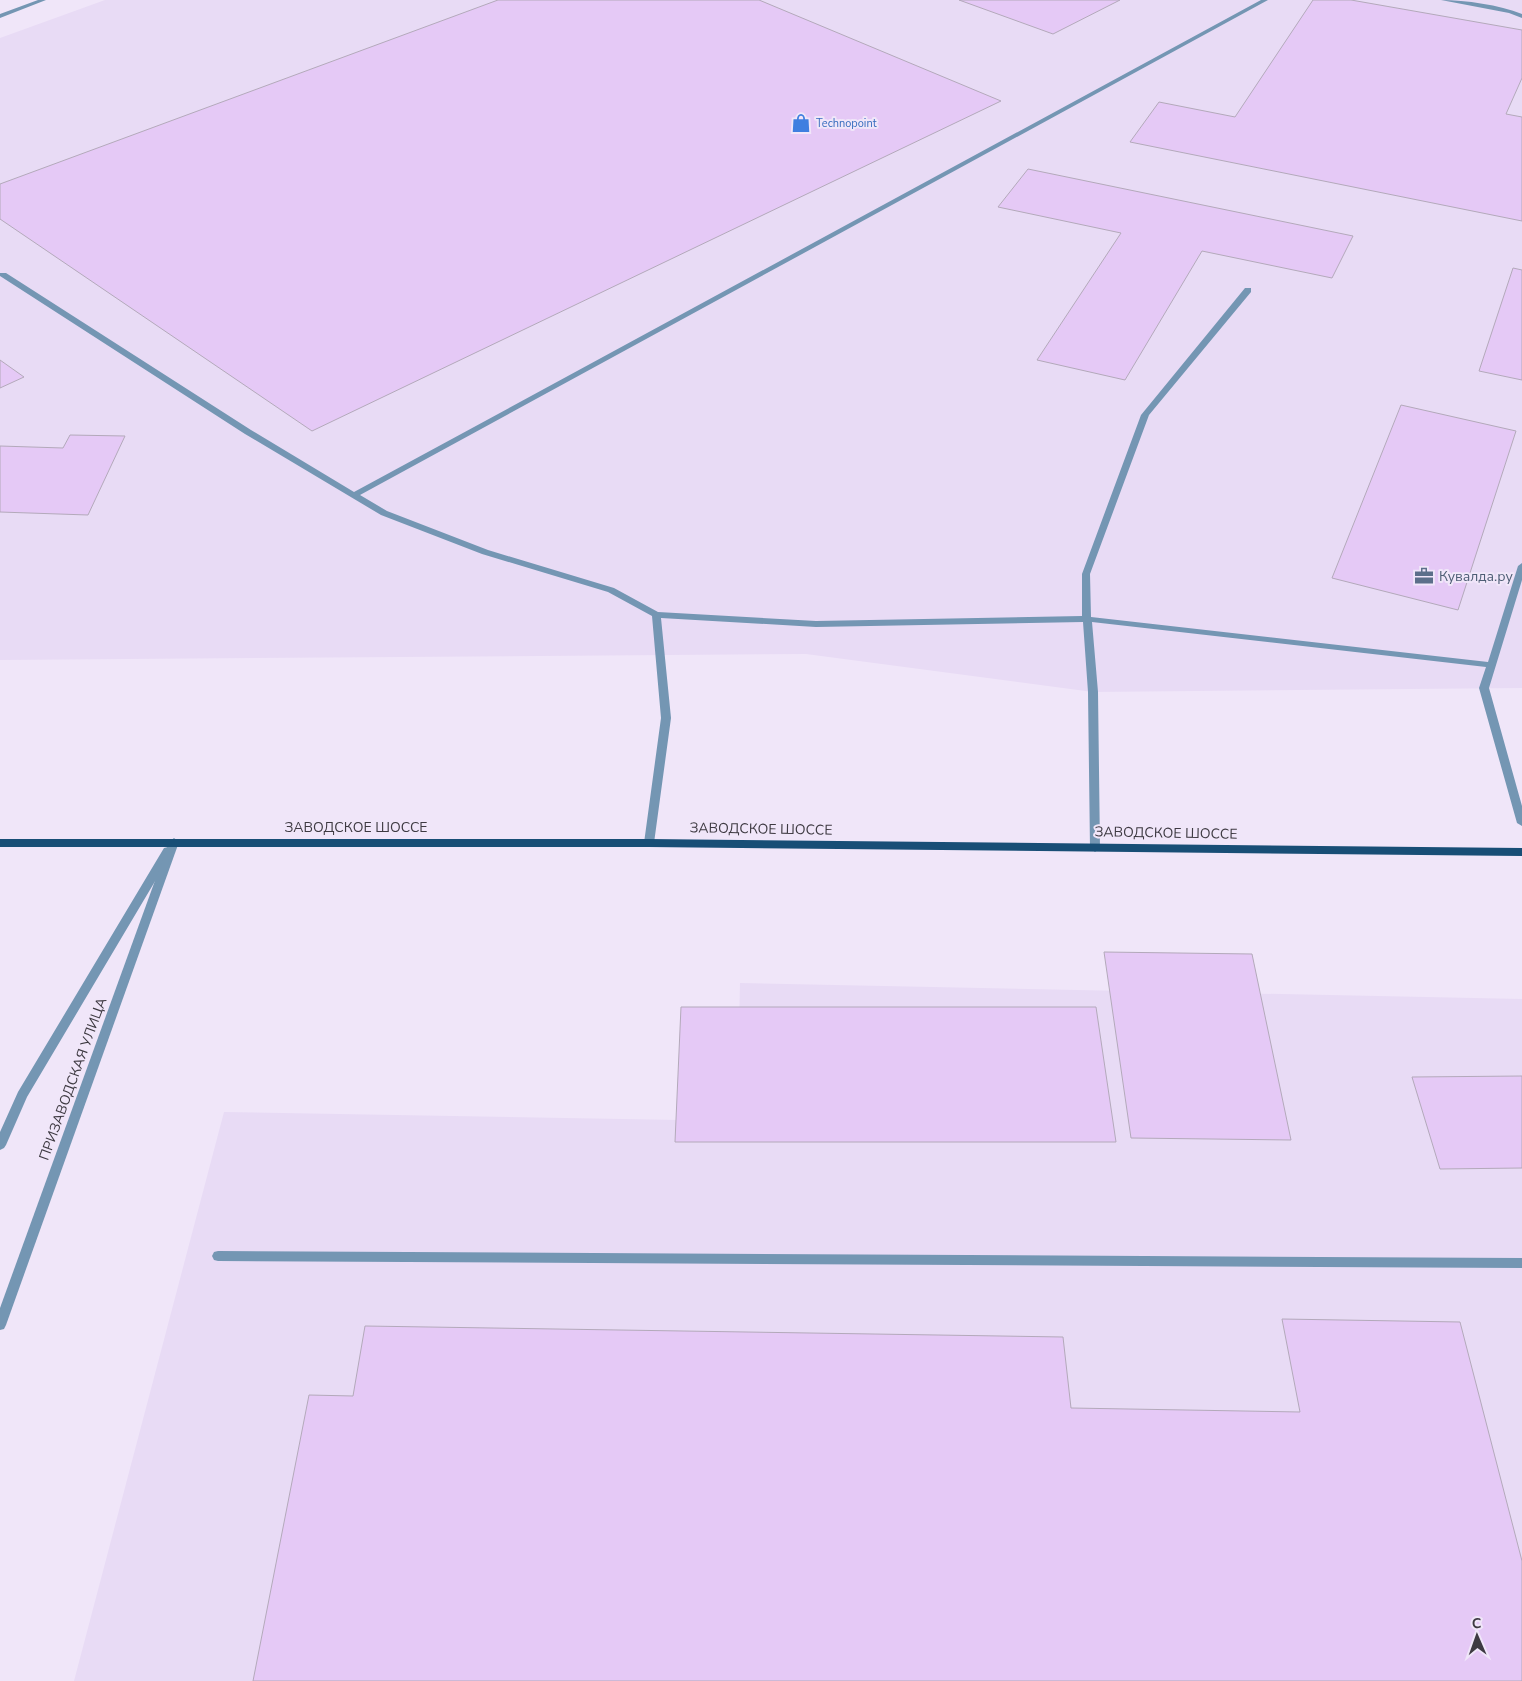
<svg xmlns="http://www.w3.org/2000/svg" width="1522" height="1681" font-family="'Nunito Sans',sans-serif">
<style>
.built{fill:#e8dbf5}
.building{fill:#e5c9f6;stroke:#b3a9ba}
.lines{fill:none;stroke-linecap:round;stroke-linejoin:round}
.service{fill:#7496b3;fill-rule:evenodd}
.minor{fill:#7496b3;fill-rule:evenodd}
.primary{fill:#184e76;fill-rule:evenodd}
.labels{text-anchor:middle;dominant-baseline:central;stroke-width:4;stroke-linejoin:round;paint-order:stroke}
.far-shop-label{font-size:11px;fill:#366cbe;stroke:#f0e6f9;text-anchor:start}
.service-label{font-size:14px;fill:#4e5e75;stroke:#f0e6f9;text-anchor:start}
.street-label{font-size:14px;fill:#3e3a42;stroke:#f0e6f9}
</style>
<rect width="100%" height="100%" fill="#f0e6f9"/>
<!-- built -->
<path class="built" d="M 105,0 L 1522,0 L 1522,688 L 1093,692 L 806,654 L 0,660 L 0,38 Z
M 740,983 L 1522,999 L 1522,1681 L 74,1681 L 224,1112 L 737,1121 Z"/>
<!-- building -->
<path class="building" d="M 498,0 L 759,0 L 1001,101 L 312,431 L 0,219 L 0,184 Z
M 959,0 L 1120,0 L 1053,34 Z
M 1313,0 L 1351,0 L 1522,30 L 1522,78 L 1506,114 L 1522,117 L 1522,221 L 1130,142 L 1159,102 L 1235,117 Z
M 1028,169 L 1353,236 L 1332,278 L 1202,251 L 1125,380 L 1037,360 L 1121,233 L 998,207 Z
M 1513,268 L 1522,270 L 1522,380 L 1479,371 Z
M 0,360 L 24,377 L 0,388 Z
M 1401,405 L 1516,431 L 1458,610 L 1332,578 Z
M 70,435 L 125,436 L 88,515 L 0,512 L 0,446 L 63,448 Z
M 1104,952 L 1252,954 L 1291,1140 L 1131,1138 Z
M 681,1007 L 1096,1007 L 1116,1142 L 675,1142 Z
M 1522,1076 L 1522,1168 L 1440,1169 L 1412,1077 Z
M 1282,1319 L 1460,1322 L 1522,1561 L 1522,1681 L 253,1681 L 309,1395 L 353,1396 L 365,1326 L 1063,1337 L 1071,1408 L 1300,1412 Z"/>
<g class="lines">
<!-- service -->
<path class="service" d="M 38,0 L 46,0 L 0,18 L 0,14 Z
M 1261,0 L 1268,0 L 360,495 L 387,511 L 488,550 L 614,588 L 658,612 L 816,621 L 1082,616 L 1082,574 L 1141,415 L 1245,288 L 1251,288 L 1251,292 L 1149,415 L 1090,574 L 1091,617 L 1488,662 L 1518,566 L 1522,563 L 1522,580 L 1489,688 L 1522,806 L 1522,826 L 1517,823 L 1479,688 L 1486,667 L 1092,622 L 1098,692 L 1100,848 L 1095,852 L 1090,848 L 1088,692 L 1083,622 L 816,627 L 661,618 L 671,718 L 654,843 L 649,847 L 645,846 L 644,843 L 661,718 L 652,616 L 608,592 L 482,554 L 381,515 L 245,434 L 0,276 L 0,273 L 6,273 L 251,430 L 354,492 Z
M 1441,0 C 1466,0 1499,5 1522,14 L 1522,18 L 1509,13 Z
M 168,847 L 173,851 L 27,1097 L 6,1145 L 4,1148 L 0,1150 L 0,1132 L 18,1092 L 164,848 Z
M 218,1251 L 1522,1258 L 1522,1268 L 218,1261 L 214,1260 L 212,1256 L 214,1252 Z"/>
<!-- minor -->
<path class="minor" d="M 174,838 L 179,842 L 6,1325 L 4,1329 L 0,1330 L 0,1308 L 169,842 Z"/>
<!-- primary -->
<path class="primary" d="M 0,839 L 649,839 L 1522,848 L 1522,856 L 649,847 L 0,847 Z"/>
</g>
<!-- icons -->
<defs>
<g id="shop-bare" transform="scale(1.5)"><path d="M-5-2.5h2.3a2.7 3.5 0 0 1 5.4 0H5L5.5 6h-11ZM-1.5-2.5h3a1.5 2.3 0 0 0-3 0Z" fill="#3f7fe0" stroke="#f0e6f9" stroke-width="2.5" paint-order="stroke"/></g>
<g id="office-bare" transform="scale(1.5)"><path d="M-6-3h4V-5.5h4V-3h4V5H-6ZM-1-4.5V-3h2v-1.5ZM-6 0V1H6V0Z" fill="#5c6f8a" stroke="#f0e6f9" stroke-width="2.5" paint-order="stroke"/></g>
</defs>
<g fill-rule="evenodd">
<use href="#shop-bare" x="801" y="123"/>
<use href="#office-bare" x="1424" y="576"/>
</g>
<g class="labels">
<!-- far-shop labels -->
<g class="far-shop-label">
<text x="816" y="123">Technopoint</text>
</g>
<!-- service labels -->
<g class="service-label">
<text x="1439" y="576">Кувалда.ру</text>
</g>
<!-- street labels -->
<g class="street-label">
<text x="356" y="827">ЗАВОДСКОЕ ШОССЕ</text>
<text transform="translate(761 829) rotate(1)">ЗАВОДСКОЕ ШОССЕ</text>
<text transform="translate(1166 833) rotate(1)">ЗАВОДСКОЕ ШОССЕ</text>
<text transform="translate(73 1079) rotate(-70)">ПРИЗАВОДСКАЯ УЛИЦА</text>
</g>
</g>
<!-- north arrow -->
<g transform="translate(1477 1636) rotate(358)" stroke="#f0e6f9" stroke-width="4" paint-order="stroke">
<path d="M0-4L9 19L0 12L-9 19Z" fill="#3e3a42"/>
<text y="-8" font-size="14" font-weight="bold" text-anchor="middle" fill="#3e3a42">С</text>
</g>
</svg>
